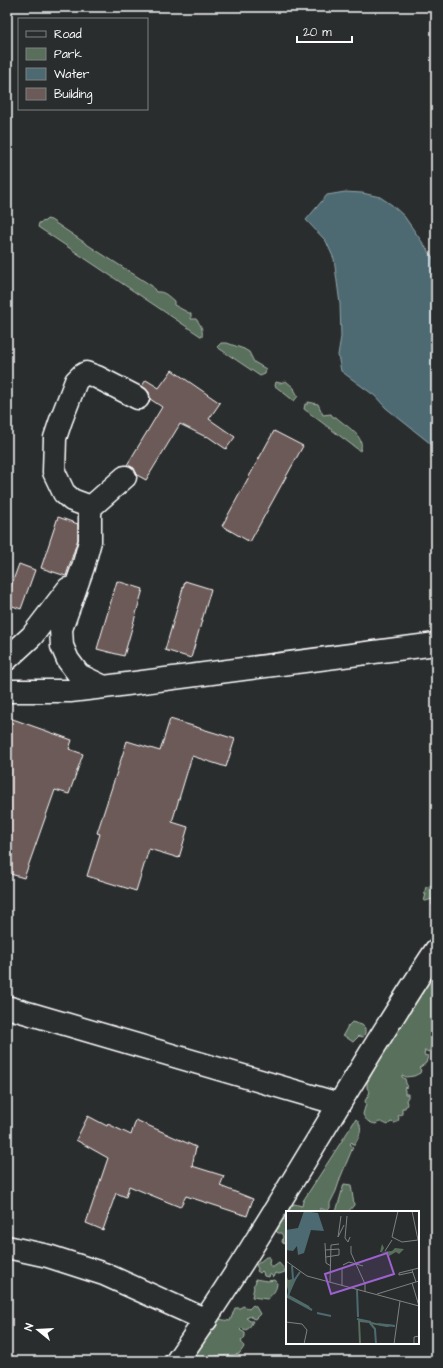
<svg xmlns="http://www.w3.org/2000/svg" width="443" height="1368" font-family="'Architects Daughter',sans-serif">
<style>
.green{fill:#596f5b;stroke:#acb7ad}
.water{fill:#4d6a72;stroke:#94a6aa}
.building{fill:#6c5a58;stroke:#fff}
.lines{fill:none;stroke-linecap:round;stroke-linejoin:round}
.minor-casing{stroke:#fff;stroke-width:25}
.minor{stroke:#2a2d2e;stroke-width:22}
.inset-river{fill:none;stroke:#4d6a72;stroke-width:2}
.inset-road{fill:none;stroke:#7f8182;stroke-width:1}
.view{fill:#9c61cf;fill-opacity:0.15;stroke:#9c61cf;stroke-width:2}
.inset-edge{fill:none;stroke:#fff;stroke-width:2}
</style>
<rect width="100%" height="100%" fill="#2a2d2e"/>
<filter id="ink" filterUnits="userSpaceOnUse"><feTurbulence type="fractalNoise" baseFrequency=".025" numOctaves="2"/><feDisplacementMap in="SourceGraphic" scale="8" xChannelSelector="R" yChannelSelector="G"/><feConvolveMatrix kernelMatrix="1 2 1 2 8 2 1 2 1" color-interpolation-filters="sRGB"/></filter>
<g filter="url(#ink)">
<!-- green -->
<path class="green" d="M 47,219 L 51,220 L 91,247 L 152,286 L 156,292 C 164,291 168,296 174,301 L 174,305 L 191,314 L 191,319 L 196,319 C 201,325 203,329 202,337 L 38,227 L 39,223 L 45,221 Z
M 221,343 L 227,343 L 244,349 L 249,352 L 254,362 L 266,369 L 265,374 L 260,376 L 217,347 Z
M 276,382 L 280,383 L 286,381 L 294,388 L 295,391 L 298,396 L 294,401 L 275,386 Z
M 308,402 L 318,404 L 323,415 L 331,414 L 333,417 L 336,417 C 345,426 367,436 360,451 L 304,409 L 305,404 L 308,404 Z
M 435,881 L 436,881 L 436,908 L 432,905 L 432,899 L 426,901 L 424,901 L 426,894 L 424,894 L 426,887 L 430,886 Z
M 436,966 L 436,1032 L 430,1050 L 428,1052 L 425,1050 L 424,1055 L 428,1056 L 426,1063 L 419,1068 L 421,1070 L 420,1073 L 414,1076 L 406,1077 L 402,1075 L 402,1077 L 405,1079 L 407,1087 L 404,1088 L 405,1090 L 405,1094 L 408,1094 L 408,1097 L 406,1100 L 407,1104 L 405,1108 L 402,1108 L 402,1114 L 398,1116 L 399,1118 L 398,1121 L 395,1123 L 391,1122 L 388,1125 C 383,1123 380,1120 376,1124 C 369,1123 365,1120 363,1114 L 366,1104 L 365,1101 L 370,1092 L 367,1088 L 367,1082 C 370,1079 373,1070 377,1065 L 376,1062 L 397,1027 L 401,1028 L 401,1026 L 398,1024 Z
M 352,1022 L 362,1025 L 365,1028 L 365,1033 L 363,1037 L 359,1036 L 353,1042 L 343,1035 L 348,1026 Z
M 356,1119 C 364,1127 360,1135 355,1144 L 353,1144 L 352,1142 L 350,1144 L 353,1147 L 341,1176 L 336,1191 L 330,1203 L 330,1208 L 327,1211 L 320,1208 L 320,1212 L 287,1212 L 287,1243 L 284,1244 L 282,1242 L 283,1236 L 281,1233 L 278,1233 L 276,1231 L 279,1227 L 277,1226 L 279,1222 L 281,1222 L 283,1219 L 286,1220 L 285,1217 L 287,1209 L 294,1204 L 302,1206 L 303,1201 Z
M 344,1184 L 351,1185 L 354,1205 L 348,1212 L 336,1212 Z
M 266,1257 L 269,1257 L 270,1259 L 269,1264 L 272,1268 L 279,1263 L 285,1270 L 285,1272 L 279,1274 L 275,1273 L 273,1277 L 270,1274 L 269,1277 L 264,1276 L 263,1272 L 262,1271 L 260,1273 L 257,1271 L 258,1269 L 256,1265 Z
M 255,1279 L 267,1281 L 275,1280 L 277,1282 C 277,1290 273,1294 267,1299 L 252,1297 L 254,1287 L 253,1286 L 256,1282 Z
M 253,1305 L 256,1307 L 260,1314 L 255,1319 L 252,1318 L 251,1316 L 246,1318 L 250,1321 L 253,1321 L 249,1328 L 246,1330 L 242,1328 L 240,1330 L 245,1333 L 245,1336 L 244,1339 L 241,1341 L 244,1347 L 239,1354 C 231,1356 224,1355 216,1356 L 215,1361 L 197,1361 L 197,1359 L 195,1357 L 197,1355 L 197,1351 L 203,1345 L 200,1342 L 205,1334 L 210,1335 L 218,1319 L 230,1321 L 235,1308 L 240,1308 L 243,1306 L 249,1309 Z"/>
<!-- water -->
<path class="water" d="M 345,192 L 362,193 L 380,197 L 392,205 L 404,216 L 436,262 L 436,448 L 386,408 L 375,396 L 341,371 L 338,355 L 341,337 L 340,304 L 334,259 L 326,241 L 306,220 L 327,195 Z"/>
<!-- building -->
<path class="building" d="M 172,370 L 220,403 L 209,419 L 235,437 L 226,449 L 207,436 L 206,437 L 180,424 L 146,480 L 137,475 L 134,468 L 127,465 L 162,407 L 150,399 L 149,392 L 142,386 L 146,380 L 159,388 Z
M 274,431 L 303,446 L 250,542 L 222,526 Z
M 58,517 L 78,524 L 78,539 L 66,576 L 41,568 Z
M 19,564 L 35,570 L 21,609 L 7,604 L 7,597 Z
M 117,581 L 143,589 L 124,656 L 97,649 Z
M 185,581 L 211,589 L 191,658 L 165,650 Z
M 7,717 L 72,740 L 69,749 L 83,754 L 69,794 L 55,790 L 24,878 L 7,873 Z
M 170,719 L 235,739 L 226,767 L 192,756 L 172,822 L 188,827 L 179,858 L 149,849 L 136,891 L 87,876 L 100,834 L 97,833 L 127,741 L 160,751 Z
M 88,1116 L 107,1126 L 108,1124 L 131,1135 L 136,1120 L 196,1147 L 192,1166 L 224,1176 L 220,1186 L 253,1199 L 247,1216 L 186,1196 L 180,1207 L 129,1186 L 126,1197 L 116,1193 L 103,1230 L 86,1223 L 108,1158 L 76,1140 Z"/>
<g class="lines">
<!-- minor casing -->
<g class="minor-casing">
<path id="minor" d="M 91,507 L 72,500 L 64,493 L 54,472 L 55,438 L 61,420 L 76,381 L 81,376 L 86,373 L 97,377 L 138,398
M 7,659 L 32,636 L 68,589
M 104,687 L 79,675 L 68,660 L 62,646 L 61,629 L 83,567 L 90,541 L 90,515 L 91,507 L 125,477
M 7,691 L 70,691 L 104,687 L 436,644
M 7,1007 L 339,1104
M 7,1247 L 48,1256 L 104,1274 L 206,1320
M 177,1361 C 270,1228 346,1085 436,950"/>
</g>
<!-- minor -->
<use href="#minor" class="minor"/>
</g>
</g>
<!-- overview -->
<g transform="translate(286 1211)">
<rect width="133" height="133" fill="#2a2d2e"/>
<path d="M 96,33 L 98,37 L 96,41 L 106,40 L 109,37 L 118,38 L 113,43 L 110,41 L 103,45 L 102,42 L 94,41 ZM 12,64 L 3,84 L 23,95 L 26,100 L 4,86 L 0,86 L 3,83 L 0,72 L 1,66 L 2,69 L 7,68 L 6,73 ZM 72,108 L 94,113 L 109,114 L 101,116 L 85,113 L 90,119 L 90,133 L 88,117 L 83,112 L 74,111 L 75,132 L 73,133 Z" fill="#596f5b"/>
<path d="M 18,0 L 32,2 L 38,20 L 25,19 L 18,42 L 12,44 L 11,35 L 7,40 L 0,39 L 0,19 L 12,17 Z" fill="#4d6a72"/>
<path class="inset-river" d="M 7,71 L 14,61M 71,79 L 72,106M 0,85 L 26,99M 2,85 L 7,68 L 6,55M 31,102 L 45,105M 71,108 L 85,111M 84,112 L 89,118 L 90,133M 92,113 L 109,115"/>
<path class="inset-road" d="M 112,0 L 106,26 L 116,31 L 132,29 L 126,0M 55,5 L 52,26 L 58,14M 61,5 L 59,27 L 62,31 L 64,26M 39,32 L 40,52 L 45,55M 65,35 L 65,42 L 79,73 L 79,81M 39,39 L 53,38 L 53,44 L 40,46M 99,40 L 106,29M 0,50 L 21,65 L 133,95M 57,54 L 63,51 L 77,55M 56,57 L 56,74M 126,59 L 130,71M 113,64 L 113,62 L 133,57M 113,64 L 127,61M 44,71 L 45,34 L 53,33M 126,72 L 133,95M 91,83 L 133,70M 0,111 L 16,113 L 21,119 L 18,133 L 8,133M 108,133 L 114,90M 128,133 L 128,126 L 133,125"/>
<path class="view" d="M 101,42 L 108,63 L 45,83 L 39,63 Z"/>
<rect width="133" height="133" class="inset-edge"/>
</g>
<!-- margin -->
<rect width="443" height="1368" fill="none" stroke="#2a2d2e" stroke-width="24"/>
<rect x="12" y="12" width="419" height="1344" fill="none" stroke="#fff" stroke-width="1.5" filter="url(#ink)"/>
<!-- legend -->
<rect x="18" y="18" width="130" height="92" fill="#2a2d2e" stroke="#7f8182"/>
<rect x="26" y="31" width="20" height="6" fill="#2a2d2e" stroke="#7f8182"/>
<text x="54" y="38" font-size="12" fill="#ffffff">Road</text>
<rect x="26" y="48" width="20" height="12" fill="#596f5b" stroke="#7f8182"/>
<text x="54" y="58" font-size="12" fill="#ffffff">Park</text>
<rect x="26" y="68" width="20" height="12" fill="#4d6a72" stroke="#7f8182"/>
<text x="54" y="78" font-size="12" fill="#ffffff">Water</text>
<rect x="26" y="88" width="20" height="12" fill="#6c5a58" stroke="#7f8182"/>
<text x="54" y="98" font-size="12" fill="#ffffff">Building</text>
<!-- north arrow -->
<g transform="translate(38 1330) rotate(288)" stroke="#2a2d2e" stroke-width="3" paint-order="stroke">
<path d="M0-3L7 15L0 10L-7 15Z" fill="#ffffff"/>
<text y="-6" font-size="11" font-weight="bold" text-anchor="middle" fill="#ffffff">N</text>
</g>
<!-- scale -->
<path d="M297 36v6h55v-6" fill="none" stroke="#ffffff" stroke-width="2"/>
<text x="303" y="36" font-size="12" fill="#ffffff" stroke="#2a2d2e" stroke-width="3" paint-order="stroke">20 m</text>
</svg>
